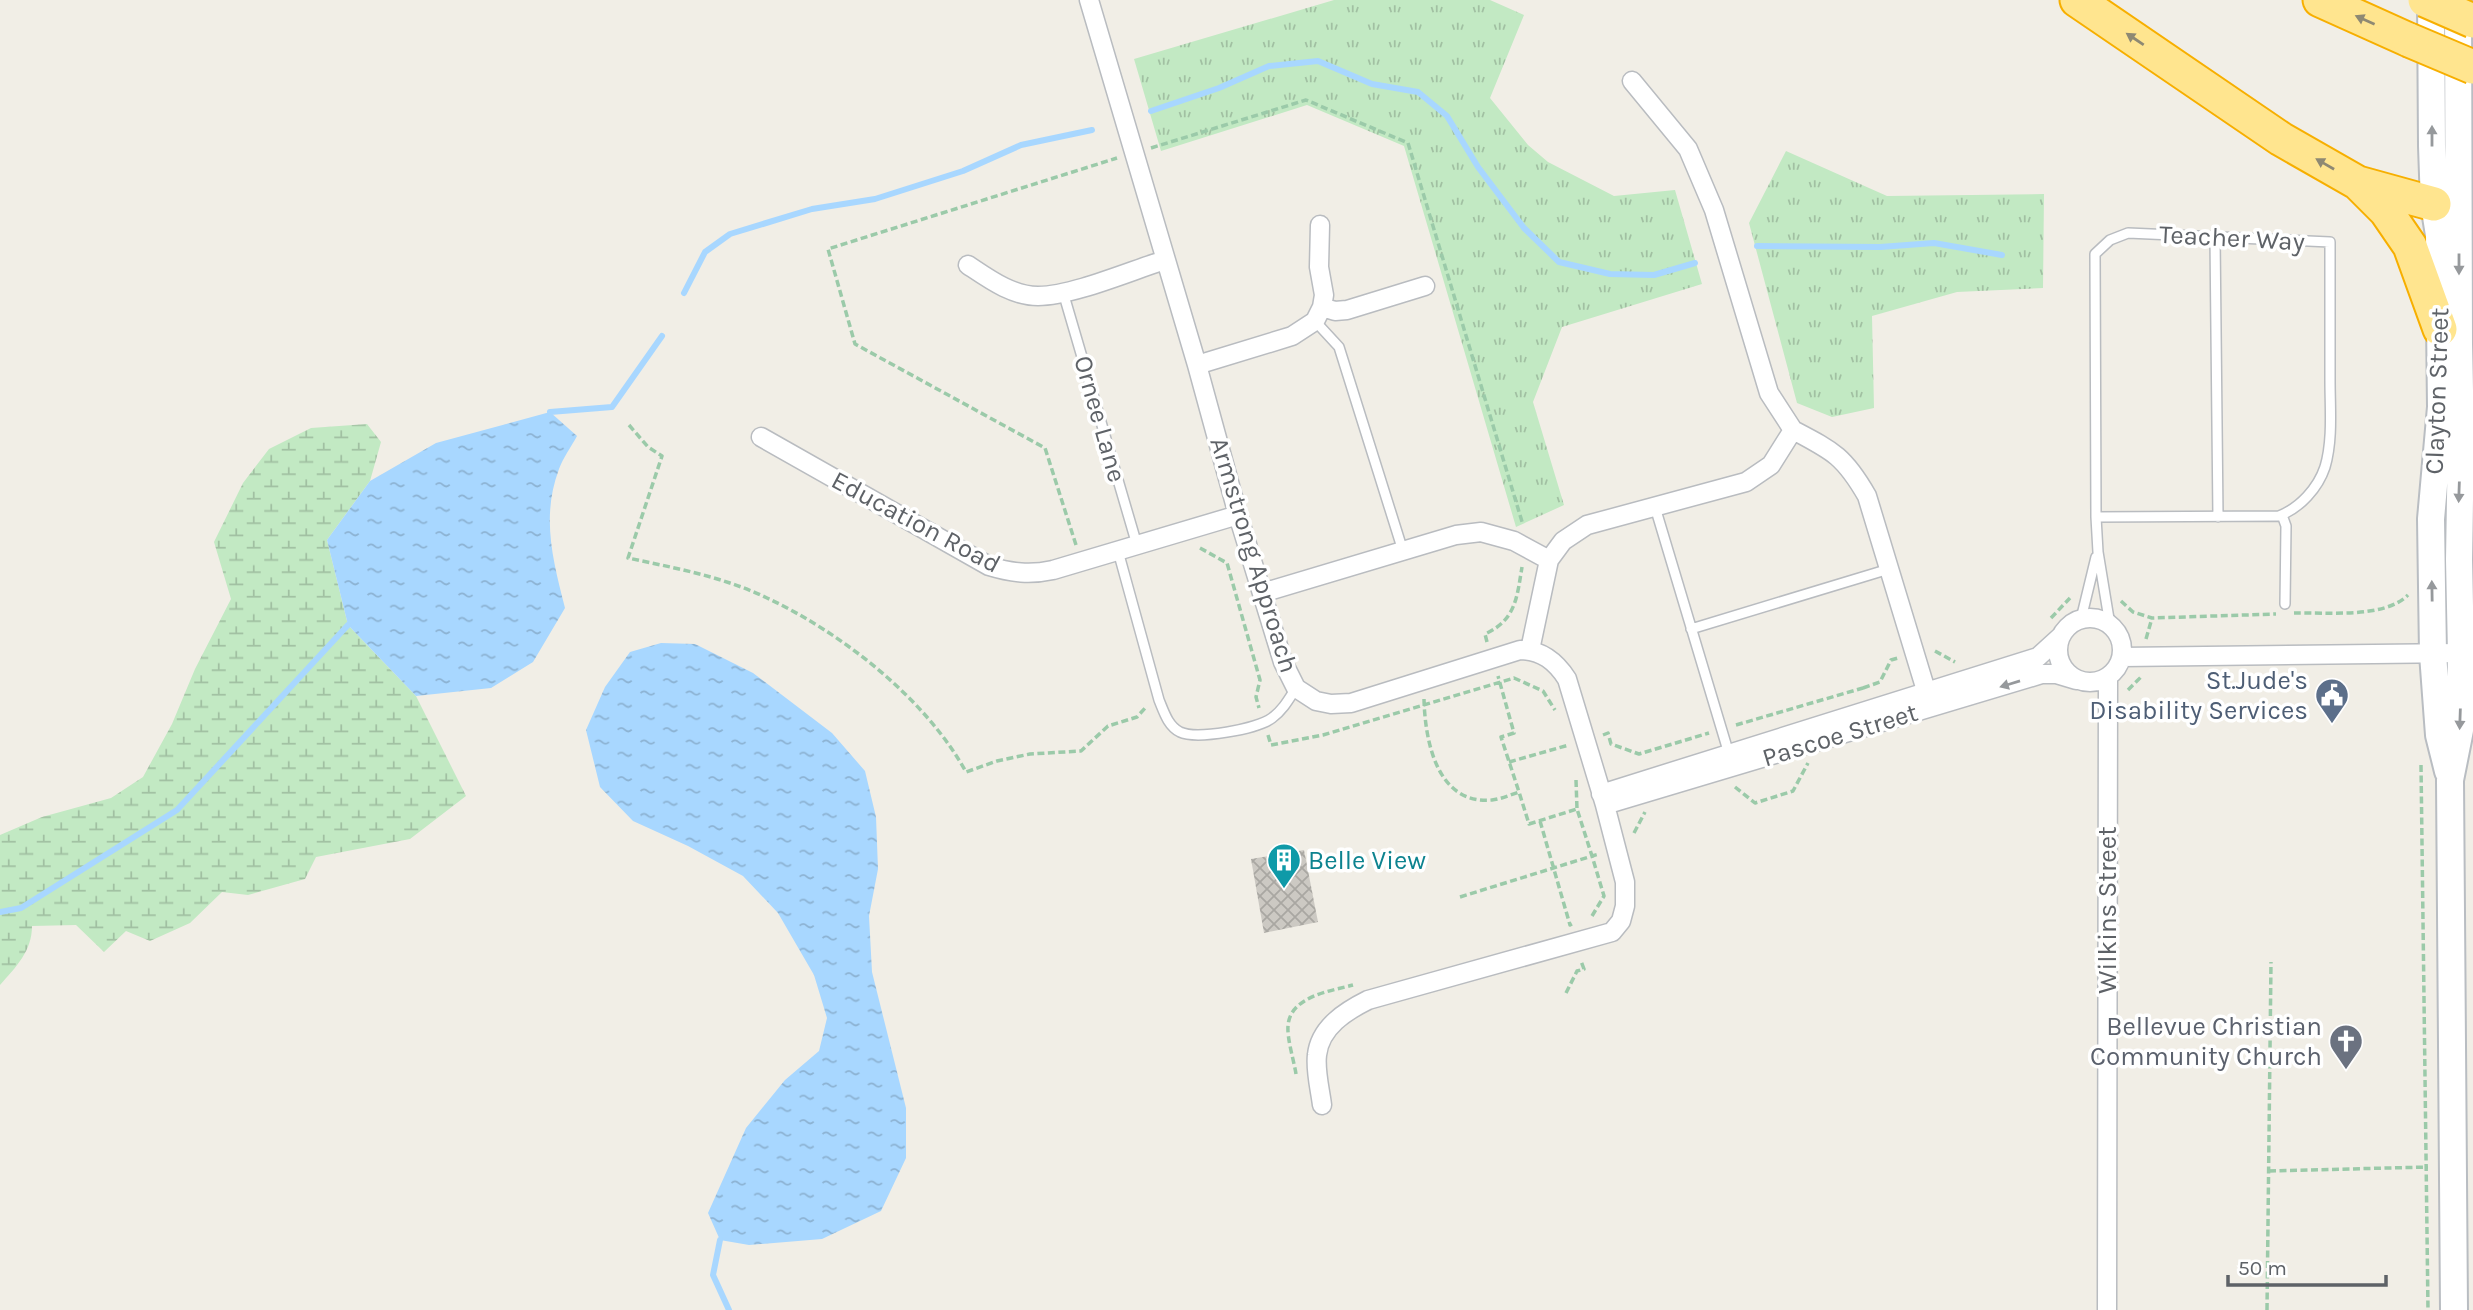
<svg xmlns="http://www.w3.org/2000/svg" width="2473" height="1310" font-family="Karla,sans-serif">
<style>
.wetland{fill:url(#wetland-marsh)}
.park{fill:url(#park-tufts)}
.water{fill:url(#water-ripples)}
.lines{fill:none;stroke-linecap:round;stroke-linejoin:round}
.stream{stroke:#a8d7ff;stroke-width:6}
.building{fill:url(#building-cross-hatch)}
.service-casing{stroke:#b9bcc0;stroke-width:12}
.minor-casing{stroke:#b9bcc0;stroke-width:21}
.secondary-casing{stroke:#b9bdc2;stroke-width:30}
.motorway-casing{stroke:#f7af00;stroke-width:37}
.path{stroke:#9bcaa9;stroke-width:3.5;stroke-dasharray:7 3.5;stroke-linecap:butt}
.service{stroke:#fff;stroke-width:9}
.minor{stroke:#fff;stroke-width:18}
.secondary{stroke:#fff;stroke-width:26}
.motorway{stroke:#ffe58f;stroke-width:33}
.motorway-bridge-casing{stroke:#f7af00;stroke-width:37;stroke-linecap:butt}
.motorway-bridge{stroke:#ffe58f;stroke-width:33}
.oneway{fill:#8e8973}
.oneway2{fill:#96999c}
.labels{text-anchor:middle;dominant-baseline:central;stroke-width:7;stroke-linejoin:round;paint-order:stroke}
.street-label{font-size:26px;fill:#5e6267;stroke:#fff}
.service-label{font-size:26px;fill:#4e5e75;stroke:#fff;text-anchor:end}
.culture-label{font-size:26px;fill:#0d838f;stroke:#fff;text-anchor:start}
.worship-label{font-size:26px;fill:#5b616d;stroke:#fff;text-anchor:end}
</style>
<defs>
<pattern id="wetland-marsh" width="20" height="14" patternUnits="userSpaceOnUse" patternTransform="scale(1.75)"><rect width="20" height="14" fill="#c2e9c3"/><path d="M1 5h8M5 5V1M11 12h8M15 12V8" fill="none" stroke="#a1c0a2"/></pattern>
<pattern id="park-tufts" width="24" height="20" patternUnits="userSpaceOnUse" patternTransform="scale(1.75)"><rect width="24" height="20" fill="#c2e9c3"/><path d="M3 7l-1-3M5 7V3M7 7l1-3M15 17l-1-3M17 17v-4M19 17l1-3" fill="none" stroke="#a1c0a2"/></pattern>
<pattern id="water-ripples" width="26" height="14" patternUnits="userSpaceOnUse" patternTransform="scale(1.75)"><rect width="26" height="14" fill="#a8d7ff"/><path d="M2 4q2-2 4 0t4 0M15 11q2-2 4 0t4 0" fill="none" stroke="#8cb2d2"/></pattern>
<pattern id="building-cross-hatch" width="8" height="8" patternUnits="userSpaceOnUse" patternTransform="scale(1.75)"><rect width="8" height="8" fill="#ccc9c3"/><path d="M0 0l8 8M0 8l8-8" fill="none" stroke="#a9a7a2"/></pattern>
</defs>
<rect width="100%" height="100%" fill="#f1eee6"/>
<!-- wetland -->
<path class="wetland" d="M 367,424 L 381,442 L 370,481 L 327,540 L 348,625 L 416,696 L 466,796 L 410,839 L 316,857 L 305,879 L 248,895 L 222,892 L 190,923 L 150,941 L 126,931 L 104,952 L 76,925 L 32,926 C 32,951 16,967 0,985 L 0,835 L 42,817 L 111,798 L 143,777 L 172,724 L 195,669 L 231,599 L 214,542 L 243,483 L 269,449 L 311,428 Z"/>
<!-- park -->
<path class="park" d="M 1334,0 L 1490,0 L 1524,15 L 1490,98 L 1528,145 L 1548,162 L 1614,196 L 1675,190 L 1702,284 L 1562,327 L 1533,402 L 1564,505 L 1516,527 L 1404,146 L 1307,105 L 1161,151 L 1134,59 Z
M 1786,151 L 1887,196 L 2044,194 L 2043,288 L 1957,292 L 1872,316 L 1874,408 L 1832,417 L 1797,403 L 1749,223 Z"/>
<!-- water -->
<path class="water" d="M 550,412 L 577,436 C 571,447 563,458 559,469 C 541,517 553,560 565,608 L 533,662 L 491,688 L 416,696 L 348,625 L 327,540 L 370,481 L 436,443 Z
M 661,643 L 695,644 L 753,673 L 832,733 L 865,771 L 876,817 L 878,869 L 869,916 L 872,972 L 906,1108 L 906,1158 L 881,1211 L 822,1239 L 749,1245 L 720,1240 L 708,1213 L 746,1128 L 785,1080 L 819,1051 L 827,1018 L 814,975 L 778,913 L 743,876 L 688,846 L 633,821 L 600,787 L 586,730 L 605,687 L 630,652 Z"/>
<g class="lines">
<!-- stream -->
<path class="stream" d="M 1151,111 L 1219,88 L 1269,66 L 1318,61 L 1372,84 L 1418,92 L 1447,116 L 1478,167 L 1524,228 L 1559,262 L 1610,274 L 1654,275 L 1695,263
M 1757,246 L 1880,247 L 1934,243 L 2002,255
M 684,293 L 705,252 L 730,234 L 812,209 L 875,199 L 963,171 L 1021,145 L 1092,130
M 550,412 L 612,407 L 662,336
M 0,912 L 21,908 L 177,810 L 348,625
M 720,1240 L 713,1275 L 729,1310"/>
</g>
<!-- building -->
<path class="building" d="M 1304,850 L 1318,922 L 1264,933 L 1251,859 Z"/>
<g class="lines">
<!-- service casing -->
<g class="service-casing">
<path id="service" d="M 2215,237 L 2218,517
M 1063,292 L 1137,545
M 1315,321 L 1339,347 L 1403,551
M 1655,507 L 1729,754
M 2282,515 L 2286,526 L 2285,604
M 2096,517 L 2279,516 C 2300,508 2318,488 2325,467 C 2333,440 2330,408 2330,381 C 2330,335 2330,289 2330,242 L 2128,233 L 2110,240 L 2095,254 L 2096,517 L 2098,552 L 2110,625
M 1118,551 L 1159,700 C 1164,712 1168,726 1180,732 C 1197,740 1257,729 1272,718 C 1283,710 1289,699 1296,688
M 2081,619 L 2096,557
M 1691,629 L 1889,569"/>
</g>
<!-- minor casing -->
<g class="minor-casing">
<path id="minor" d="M 1089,0 L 1197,365 L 1238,515 L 1283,662 L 1296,688 L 1316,701 L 1331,704 L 1351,703 L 1520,650 C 1542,650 1556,662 1567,679 L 1605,805 L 1625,882 L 1625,906 L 1621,921 L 1612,932 L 1368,1000 C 1346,1011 1320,1027 1317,1055 C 1315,1070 1320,1089 1322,1105
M 1632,81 L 1688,149 L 1714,210 L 1769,393 L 1793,430
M 968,265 C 989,279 1012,296 1038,296 C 1072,296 1130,271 1165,260
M 1322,307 L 1335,311 L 1347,310 L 1425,286
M 1197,365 L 1292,336 L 1315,321 L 1322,307 L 1324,295 L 1319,267 L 1320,225
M 761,437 L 989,566 C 1012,573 1030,575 1053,570 L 1238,515
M 1549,560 L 1563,541 L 1587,525 L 1746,482 L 1771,465 L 1793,430 C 1833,451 1844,456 1867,496 L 1931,707
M 1262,593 L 1456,535 L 1481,532 L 1514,541 L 1549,560 L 1530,650
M2058 650a32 32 0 1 1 64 0a32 32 0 1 1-64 0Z
M 2122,657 L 2461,653
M 1601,794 L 2038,657 L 2060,637
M 1605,805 L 2042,674 L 2056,674 L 2076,680
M 2107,1310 L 2108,677"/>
</g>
<!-- secondary casing -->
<g class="secondary-casing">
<path id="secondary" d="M 2431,0 L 2432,146 L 2434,204 L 2439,235 L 2441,407 L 2431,519 L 2433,654 L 2439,735 L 2448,771
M 2454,1310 L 2450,780 L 2460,730 L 2461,653 L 2459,560 L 2461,438 L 2459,344 L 2458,0"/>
</g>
<!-- motorway casing -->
<g class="motorway-casing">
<path id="motorway" d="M 2077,0 L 2281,139 L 2358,183 L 2434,204
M 2320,0 L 2409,40
M 2359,184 L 2386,211 L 2410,246 L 2440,329"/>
</g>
<!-- path -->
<path class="path" d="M 1151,148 L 1306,100 L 1408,143 L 1523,525
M 629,425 L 648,447 L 662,456 L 628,558 C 675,568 724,577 767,598 C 842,633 926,699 966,772 L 997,761 L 1030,754 L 1081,751 L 1108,726 L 1137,717 L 1146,707
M 1076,545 L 1045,448 L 855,344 L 828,249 L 1117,158
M 1200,548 L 1227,563 L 1260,680 L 1256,697 L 1259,708
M 2121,601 L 2133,612 L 2152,618 L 2276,614
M 2294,613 C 2327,612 2384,619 2408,595
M 2051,618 L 2070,598
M 2146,639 L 2152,618
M 1487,642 L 1485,634 C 1516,620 1517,597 1522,567
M 1935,651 L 1955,662
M 1863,688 L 1880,682 L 1891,660 L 1898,658
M 2128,690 L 2142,676
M 1424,699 C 1425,741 1437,805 1492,800 C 1501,799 1510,795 1519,792 L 1501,737 L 1514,733 L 1498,676
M 1736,725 L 1863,688 L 1864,692
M 1268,735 L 1271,745 L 1323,735 L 1514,678 L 1543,691 L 1555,710
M 1603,735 L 1608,733 L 1611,744 L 1639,754 L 1709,733
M 1509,762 L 1569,745
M 2421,765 L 2428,1310
M 1576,780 L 1577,809
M 1735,787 L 1755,803 L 1793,791 L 1808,763
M 1540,821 L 1570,925 L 1572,924
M 1634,833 L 1645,812
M 1460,897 L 1592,856 L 1577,809 L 1529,824 L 1519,792
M 1592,916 L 1604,896 L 1592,856 L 1599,854
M 1566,993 L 1577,971 L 1584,969 L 1581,961
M 1296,1074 C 1294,1061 1287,1039 1288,1026 C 1290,996 1331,991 1353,985
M 2269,1171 L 2428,1167
M 2267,1310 L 2271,962"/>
<!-- service -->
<use href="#service" class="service"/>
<!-- minor -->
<use href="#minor" class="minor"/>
<!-- secondary -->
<use href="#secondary" class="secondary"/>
<!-- motorway -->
<use href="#motorway" class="motorway"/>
<!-- motorway-bridge casing -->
<g class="motorway-bridge-casing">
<path id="motorway-bridge" d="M 2425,0 L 2473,21
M 2409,40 L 2473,67"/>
</g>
<!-- motorway-bridge -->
<use href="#motorway-bridge" class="motorway-bridge"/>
</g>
<!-- one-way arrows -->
<defs><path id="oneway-solid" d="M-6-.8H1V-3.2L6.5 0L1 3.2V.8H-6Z" transform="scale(1.75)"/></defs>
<g class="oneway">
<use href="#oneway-solid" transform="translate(2365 20) rotate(-156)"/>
<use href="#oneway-solid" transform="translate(2135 39) rotate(-146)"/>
<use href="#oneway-solid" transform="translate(2325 164) rotate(-150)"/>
</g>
<g class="oneway2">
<use href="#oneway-solid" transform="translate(2432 136) rotate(-90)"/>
<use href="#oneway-solid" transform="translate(2459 264) rotate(90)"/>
<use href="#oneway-solid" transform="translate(2459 492) rotate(92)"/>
<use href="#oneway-solid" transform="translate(2432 591) rotate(-91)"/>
<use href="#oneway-solid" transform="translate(2010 684) rotate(163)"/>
<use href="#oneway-solid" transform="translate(2460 719) rotate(92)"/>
</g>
<!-- icons -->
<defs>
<g id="civic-pin" transform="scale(1.75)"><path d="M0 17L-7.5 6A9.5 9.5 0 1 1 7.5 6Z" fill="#5c6f8a" stroke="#fff"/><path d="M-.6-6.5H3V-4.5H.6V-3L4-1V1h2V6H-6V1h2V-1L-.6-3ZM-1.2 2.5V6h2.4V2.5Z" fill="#fff"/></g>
<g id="building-pin" transform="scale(1.75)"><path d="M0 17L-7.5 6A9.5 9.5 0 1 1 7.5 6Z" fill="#0f9aa8" stroke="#fff"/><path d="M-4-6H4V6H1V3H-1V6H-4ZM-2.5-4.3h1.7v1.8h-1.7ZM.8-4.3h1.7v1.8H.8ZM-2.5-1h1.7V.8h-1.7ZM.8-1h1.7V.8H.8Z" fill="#fff"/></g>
<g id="church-pin" transform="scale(1.75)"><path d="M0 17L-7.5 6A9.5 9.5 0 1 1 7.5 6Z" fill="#6b7280" stroke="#fff"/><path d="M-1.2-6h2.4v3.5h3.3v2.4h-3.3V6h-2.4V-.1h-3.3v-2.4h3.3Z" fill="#fff"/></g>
</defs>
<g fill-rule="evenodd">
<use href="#civic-pin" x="2332" y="695"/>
<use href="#building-pin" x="1284" y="860"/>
<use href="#church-pin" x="2346" y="1041"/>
</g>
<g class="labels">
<!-- street labels -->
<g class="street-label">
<text transform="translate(2232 238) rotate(3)">Teacher Way</text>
<text transform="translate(2437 391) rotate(-88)">Clayton Street</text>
<text transform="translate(1100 419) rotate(74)">Ornee Lane</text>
<text transform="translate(916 522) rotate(28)">Education Road</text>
<text transform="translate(1254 555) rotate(73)">Armstrong Approach</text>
<text transform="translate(1840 735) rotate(-17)">Pascoe Street</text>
<text transform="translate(2107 910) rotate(-90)">Wilkins Street</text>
</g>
<!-- service labels -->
<g class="service-label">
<text x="2308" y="680">St.Jude's<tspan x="2308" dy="30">Disability Services</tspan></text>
</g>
<!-- culture labels -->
<g class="culture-label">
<text x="1308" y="860">Belle View</text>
</g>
<!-- worship labels -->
<g class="worship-label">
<text x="2322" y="1026">Bellevue Christian<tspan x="2322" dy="30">Community Church</tspan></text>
</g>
</g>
<!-- scale -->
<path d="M2228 1275v10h158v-10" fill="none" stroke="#5e6267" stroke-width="3.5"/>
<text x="2238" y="1275" font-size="21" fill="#5e6267" stroke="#ffffff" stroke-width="5" paint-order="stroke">50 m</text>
</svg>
